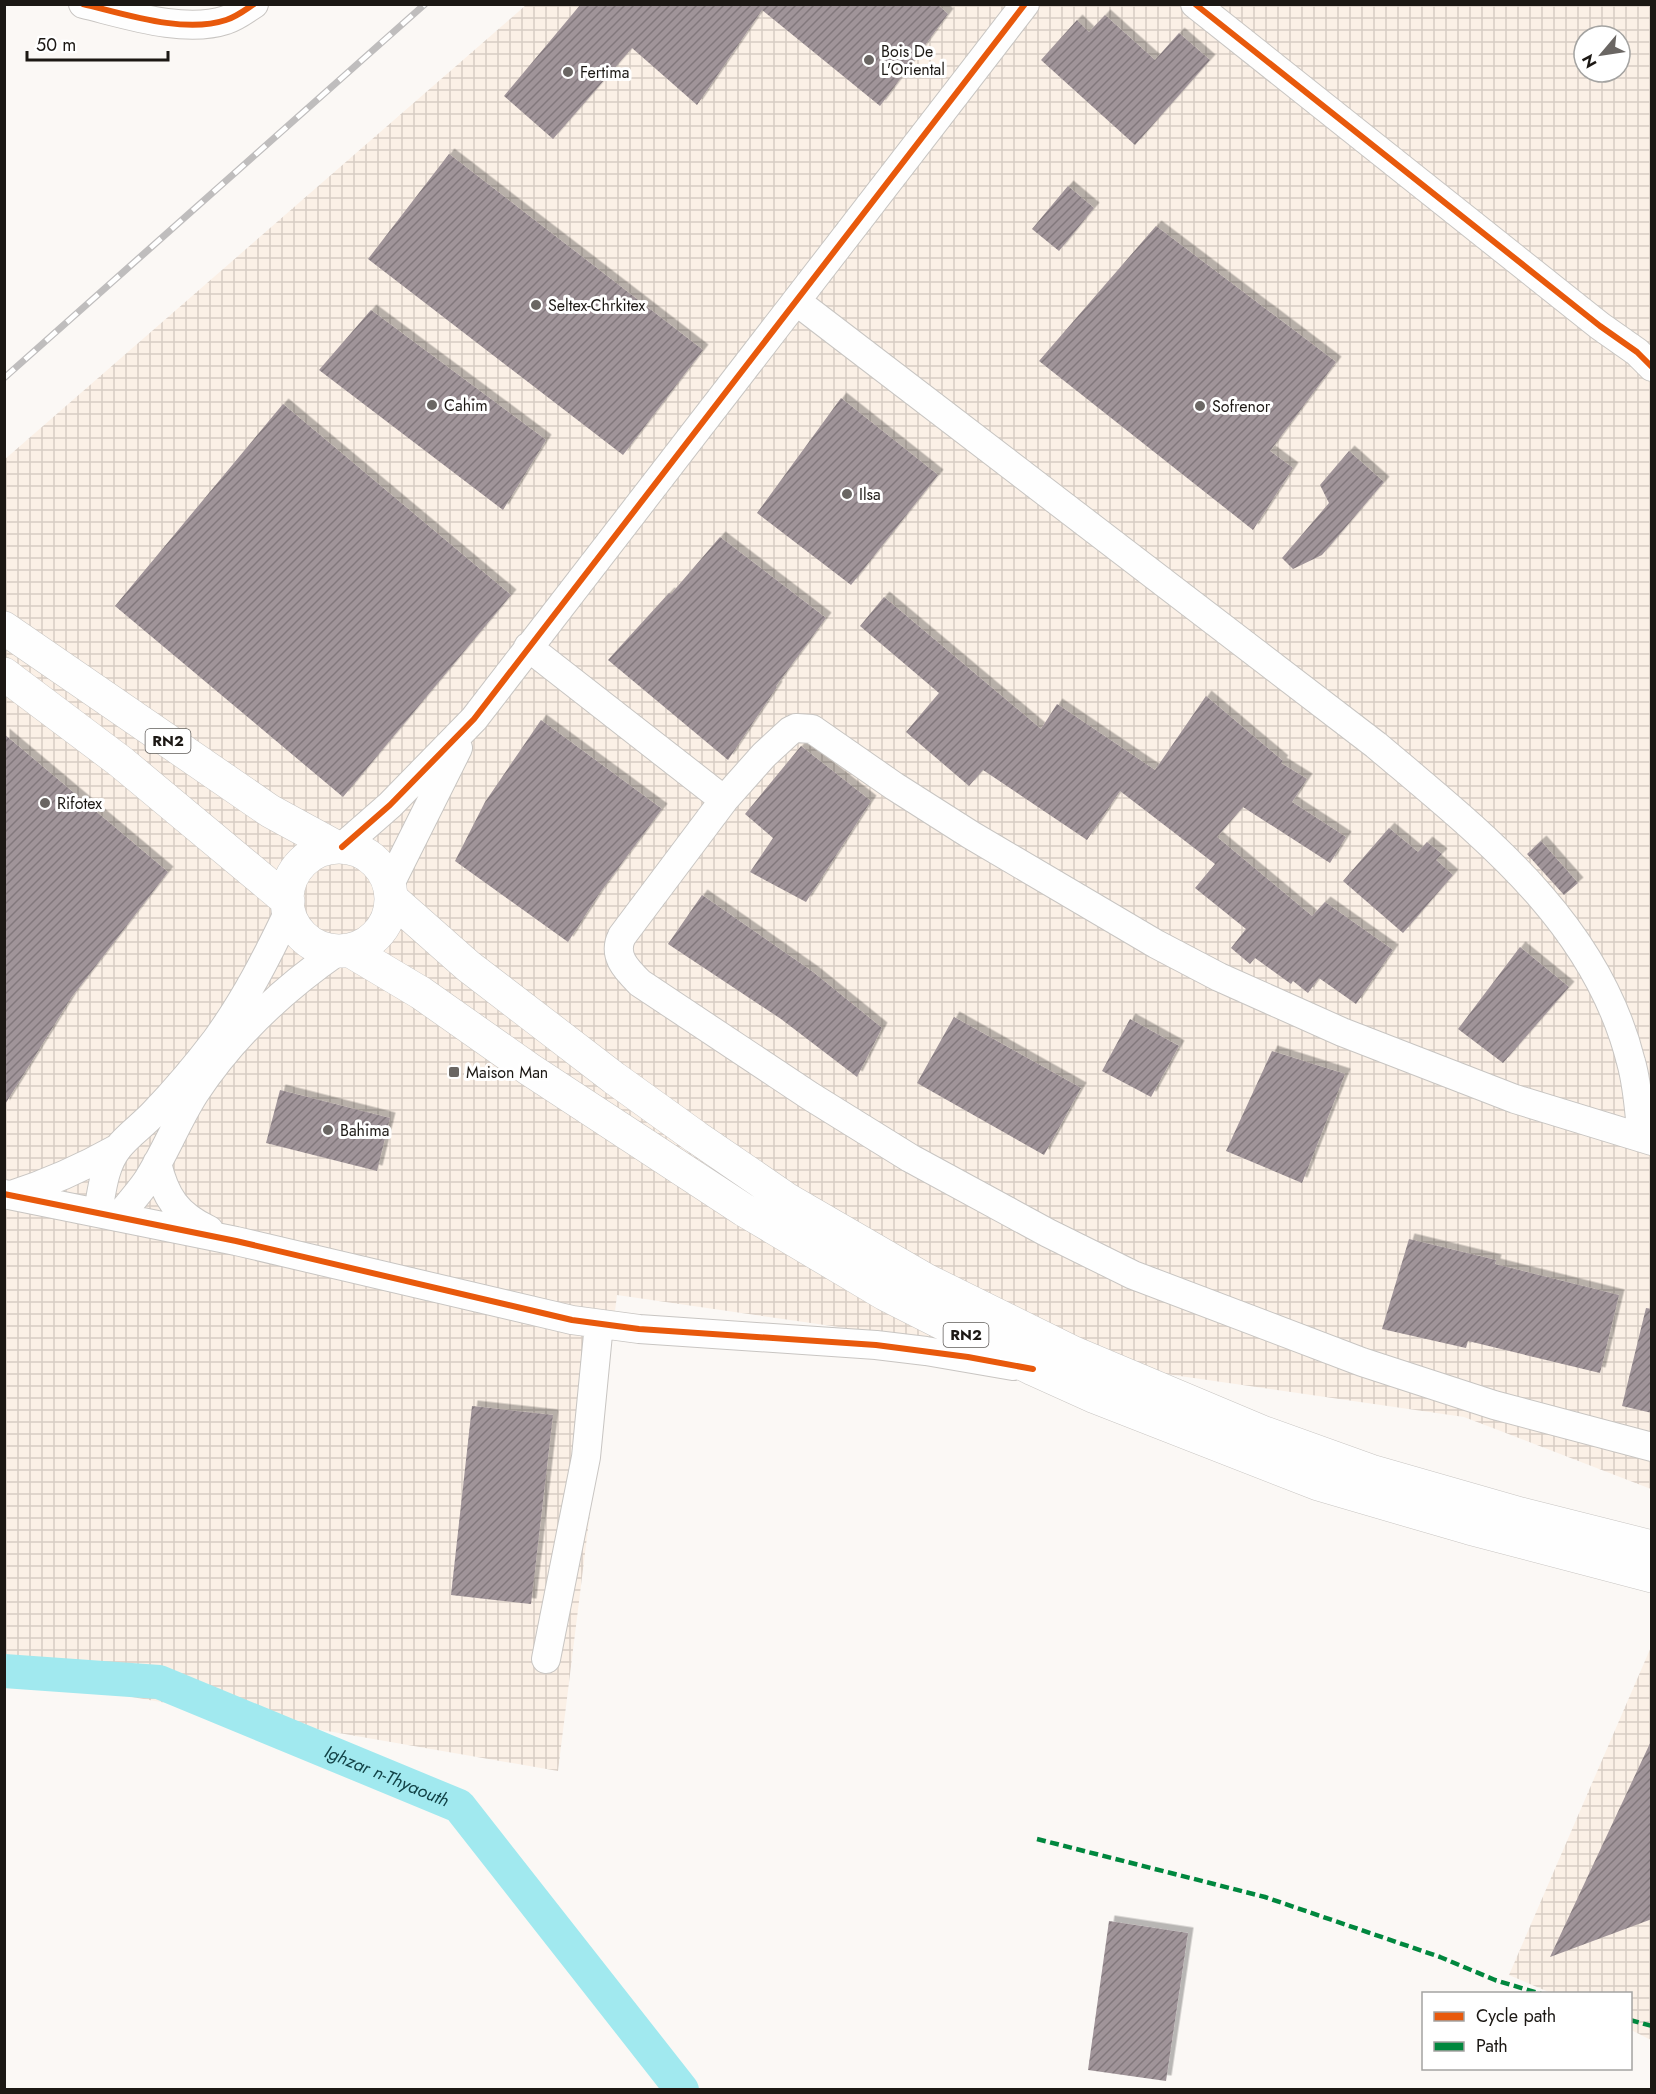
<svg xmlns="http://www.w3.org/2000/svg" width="1656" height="2094" font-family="Jost,sans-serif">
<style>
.industrial{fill:url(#industrial-grid);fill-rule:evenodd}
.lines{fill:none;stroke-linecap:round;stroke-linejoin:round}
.river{stroke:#a1e9ef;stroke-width:34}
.building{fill:url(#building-hatch);filter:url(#shadow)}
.minor-casing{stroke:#c8c5c2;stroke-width:30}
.highway-casing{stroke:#c8c5c2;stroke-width:34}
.minor{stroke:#fefefe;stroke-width:28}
.highway{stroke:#fefefe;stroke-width:33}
.rail-casing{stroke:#bfbdbd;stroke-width:7}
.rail{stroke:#fff;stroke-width:4.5;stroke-dasharray:14;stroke-linecap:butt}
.quiet{stroke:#00873e;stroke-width:4.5;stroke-dasharray:9 4.5;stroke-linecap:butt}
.cycleway-casing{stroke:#fff;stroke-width:10}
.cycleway{stroke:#e8590c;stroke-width:6}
.poi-dot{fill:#6a6663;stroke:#fff;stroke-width:2}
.labels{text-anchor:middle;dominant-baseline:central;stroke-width:6;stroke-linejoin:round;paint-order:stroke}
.shield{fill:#fff;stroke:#605d5a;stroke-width:1.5}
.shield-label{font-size:15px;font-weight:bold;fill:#1c1814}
.poi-label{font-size:16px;fill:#1c1814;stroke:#fff;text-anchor:start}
.water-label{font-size:18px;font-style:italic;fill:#124246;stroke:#fff}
</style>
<defs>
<pattern id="industrial-grid" width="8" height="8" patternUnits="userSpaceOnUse" patternTransform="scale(1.5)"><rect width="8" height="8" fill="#fbf0e6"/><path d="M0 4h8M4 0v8" fill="none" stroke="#d7cdc4"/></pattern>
<pattern id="building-hatch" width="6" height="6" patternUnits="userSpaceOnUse" patternTransform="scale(1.5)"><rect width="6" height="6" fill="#a09499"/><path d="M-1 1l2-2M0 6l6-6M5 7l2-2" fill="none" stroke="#82787c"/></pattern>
<filter id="shadow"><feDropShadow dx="5.5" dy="-5.5" stdDeviation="0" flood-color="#0004"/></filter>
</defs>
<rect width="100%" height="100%" fill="#fbf8f5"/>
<!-- industrial -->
<path class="industrial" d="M 526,5 L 1651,5 L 1651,1489 L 1464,1417 L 617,1295 L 558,1771 L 5,1675 L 4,460 ZM 1584,36 L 1620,36 L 1620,72 L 1584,72 Z
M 1651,1647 L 1651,2040 L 1631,2030 L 1630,1994 L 1551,1993 L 1509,1975 Z"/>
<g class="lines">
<!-- river -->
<path class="river" id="s1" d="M 4,1671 L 159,1682 L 459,1806 L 682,2090"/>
</g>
<!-- building -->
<path class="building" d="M 581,4 L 937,4 L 948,14 L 880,106 L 762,10 L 697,105 L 632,48 L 553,139 L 504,96 Z
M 1105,15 L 1155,60 L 1179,33 L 1210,60 L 1135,145 L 1041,60 L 1077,20 L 1089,32 Z
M 449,154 L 703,350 L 623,455 L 368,259 Z
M 1068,186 L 1094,208 L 1059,251 L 1032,229 Z
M 1156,226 L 1336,362 L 1270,451 L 1293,468 L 1253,530 L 1039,361 Z
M 371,310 L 546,440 L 503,510 L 319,370 Z
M 841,398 L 938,475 L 851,585 L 757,513 Z
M 283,404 L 511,595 L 343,797 L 115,606 Z
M 1349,451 L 1384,482 L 1322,555 L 1293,569 L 1282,558 L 1329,503 L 1320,485 Z
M 720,537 L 826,618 L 776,686 L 777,687 L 728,760 L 608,660 L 669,593 L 671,594 Z
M 884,597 L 1041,729 L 1057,704 L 1155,770 L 1206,696 L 1283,761 L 1281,763 L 1307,779 L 1292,802 L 1346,837 L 1330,863 L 1243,807 L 1217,837 L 1312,916 L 1325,902 L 1393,950 L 1356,1004 L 1319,978 L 1308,993 L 1293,981 L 1291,984 L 1255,958 L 1250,964 L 1231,948 L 1246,929 L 1195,888 L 1215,864 L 1120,791 L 1087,840 L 983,770 L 969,786 L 906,732 L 939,693 L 860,626 Z
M 541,720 L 662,809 L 599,894 L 568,942 L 455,861 L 485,802 Z
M 4,734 L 168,872 L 71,998 L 4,1106 Z
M 801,746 L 871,801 L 806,902 L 750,872 L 773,838 L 745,814 Z
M 1389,828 L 1418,852 L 1427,842 L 1442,854 L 1436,860 L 1453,875 L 1403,933 L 1343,881 Z
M 1541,841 L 1578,883 L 1564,895 L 1527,854 Z
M 702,895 L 813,972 L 882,1028 L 857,1077 L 781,1019 L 668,944 Z
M 1520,947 L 1569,987 L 1503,1063 L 1458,1029 Z
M 954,1017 L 1081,1088 L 1044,1155 L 917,1083 Z
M 1130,1019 L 1179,1046 L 1151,1097 L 1102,1071 Z
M 1272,1051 L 1345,1074 L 1302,1183 L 1226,1151 Z
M 280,1090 L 390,1118 L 377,1171 L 266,1143 Z
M 1409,1239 L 1496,1260 L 1495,1264 L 1619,1295 L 1600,1373 L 1468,1341 L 1466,1348 L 1382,1329 Z
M 1646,1308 L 1652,1309 L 1652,1413 L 1622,1406 Z
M 472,1406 L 553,1415 L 531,1604 L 451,1595 Z
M 1652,1739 L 1652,1919 L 1550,1957 Z
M 1109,1921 L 1188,1933 L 1166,2081 L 1088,2070 Z"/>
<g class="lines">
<!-- minor casing -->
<g class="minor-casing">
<path id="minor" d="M 83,4 C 125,14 184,34 226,20 C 236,17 245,10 254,4
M 1195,4 L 1600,326 L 1637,352 L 1652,367
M 796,301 L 1376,745 C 1481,834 1596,921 1631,1062 C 1638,1086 1639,1113 1642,1138
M 528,647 L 724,800
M 342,847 L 390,805 L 474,719 L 1025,4
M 389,886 L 458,748
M 1652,1141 L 1515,1099 L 1342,1032 L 1219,977 L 1156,944 L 971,835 L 894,786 L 812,729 L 796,728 L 790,731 L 764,755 L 724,800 L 622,936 C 612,956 627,970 640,983 L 810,1096 L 910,1158 L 1048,1233 L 1133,1275 L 1362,1362 L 1494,1405 L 1652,1447
M 157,1163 C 165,1197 177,1215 209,1230
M 4,1194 L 236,1241 L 572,1320 L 639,1329 L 876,1345 L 926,1351 L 1013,1366
M 11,1195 C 49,1183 84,1167 118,1148
M 98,1212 C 102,1190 104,1166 118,1148 C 128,1135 143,1125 154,1113 C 176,1090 197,1065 216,1040 C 245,1000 267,957 288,913
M 118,1217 C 128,1205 138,1194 147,1181 C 165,1153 177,1121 195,1093 C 233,1035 282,990 338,951
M 546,1659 L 586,1457 L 599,1324"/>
</g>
<!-- highway casing -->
<g class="highway-casing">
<path id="highway" d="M 4,628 L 270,811 L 336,847
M 4,674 L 121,762 L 288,901
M287 899a52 52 0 1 1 104 0a52 52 0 1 1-104 0Z
M 391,898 L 468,966 L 614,1078 L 696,1137 L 788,1200 L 926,1280 L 1074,1353 L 1262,1432 L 1371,1471 L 1521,1514 L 1652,1547
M 349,950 L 421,993 L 529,1069 L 744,1210 L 885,1294 L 1033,1369 L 1095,1397 L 1318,1484 L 1469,1528 L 1652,1576"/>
</g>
<!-- minor -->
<use href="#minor" class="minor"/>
<!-- highway -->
<use href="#highway" class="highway"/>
<!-- rail casing -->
<g class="rail-casing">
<path id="rail" d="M 4,378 L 425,4"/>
</g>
<!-- rail -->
<use href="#rail" class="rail"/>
<!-- quiet -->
<path class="quiet" d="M 1037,1839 L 1265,1897 L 1440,1957 L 1495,1980 L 1541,1994
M 1630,2020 L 1652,2026"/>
<!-- cycleway casing -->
<g class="cycleway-casing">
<path id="cycleway" d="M 83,4 C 125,14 184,34 226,20 C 236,17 245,10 254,4
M 1195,4 L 1600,326 L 1637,352 L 1652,367
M 342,847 L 390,805 L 474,719 L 1025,4
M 4,1194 L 236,1241 L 572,1320 L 639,1329 L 876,1345 L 968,1357 L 1033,1369"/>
</g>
<!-- cycleway -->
<use href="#cycleway" class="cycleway"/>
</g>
<!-- markers -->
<g class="poi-dot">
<circle cx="869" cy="60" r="6"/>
<circle cx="568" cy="72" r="6"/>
<circle cx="536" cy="305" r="6"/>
<circle cx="432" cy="405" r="6"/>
<circle cx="1200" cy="406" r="6"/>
<circle cx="847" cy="494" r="6"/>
<circle cx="45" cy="803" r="6"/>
<rect x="448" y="1066" width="12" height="12" rx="3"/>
<circle cx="328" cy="1130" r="6"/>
</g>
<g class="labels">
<!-- shield labels -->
<g class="shield">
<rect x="145.5" y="729" width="45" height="24" rx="4.5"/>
<rect x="943.5" y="1323" width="45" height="24" rx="4.5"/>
</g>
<g class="shield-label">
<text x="168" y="741">RN2</text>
<text x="966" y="1335">RN2</text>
</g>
<!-- poi labels -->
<g class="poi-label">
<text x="881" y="51">Bois De<tspan x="881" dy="18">L'Oriental</tspan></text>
<text x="580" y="72">Fertima</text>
<text x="548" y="305">Seltex-Chrkitex</text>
<text x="444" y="405">Cahim</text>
<text x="1212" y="406">Sofrenor</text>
<text x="859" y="494">Ilsa</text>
<text x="57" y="803">Rifotex</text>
<text x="466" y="1072">Maison Man</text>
<text x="340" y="1130">Bahima</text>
</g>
<!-- water labels -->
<g class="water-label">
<text stroke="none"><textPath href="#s1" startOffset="402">Ighzar n-Thyaouth</textPath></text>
</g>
</g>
<!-- border -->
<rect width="1656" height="2094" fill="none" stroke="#1c1814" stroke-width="12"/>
<!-- legend -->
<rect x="1422" y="1992" width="210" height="78" fill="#ffffff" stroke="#a4a3a1" stroke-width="1.5"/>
<rect x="1434" y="2012" width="30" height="9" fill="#e8590c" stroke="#a4a3a1" stroke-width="1.5"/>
<text x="1476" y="2022" font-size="18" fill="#1c1814">Cycle path</text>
<rect x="1434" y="2042" width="30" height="9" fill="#00873e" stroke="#a4a3a1" stroke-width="1.5"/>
<text x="1476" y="2052" font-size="18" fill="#1c1814">Path</text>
<!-- north arrow -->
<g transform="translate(1602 54) rotate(241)"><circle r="28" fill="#ffffff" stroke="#a4a3a1" stroke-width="1.5"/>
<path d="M0-4.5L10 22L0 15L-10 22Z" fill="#6a6663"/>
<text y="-9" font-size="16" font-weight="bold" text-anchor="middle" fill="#1c1814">N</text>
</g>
<!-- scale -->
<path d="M27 51v9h141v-9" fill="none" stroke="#1c1814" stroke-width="3"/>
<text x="36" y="51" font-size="18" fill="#1c1814" stroke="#ffffff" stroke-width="4.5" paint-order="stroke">50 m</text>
</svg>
